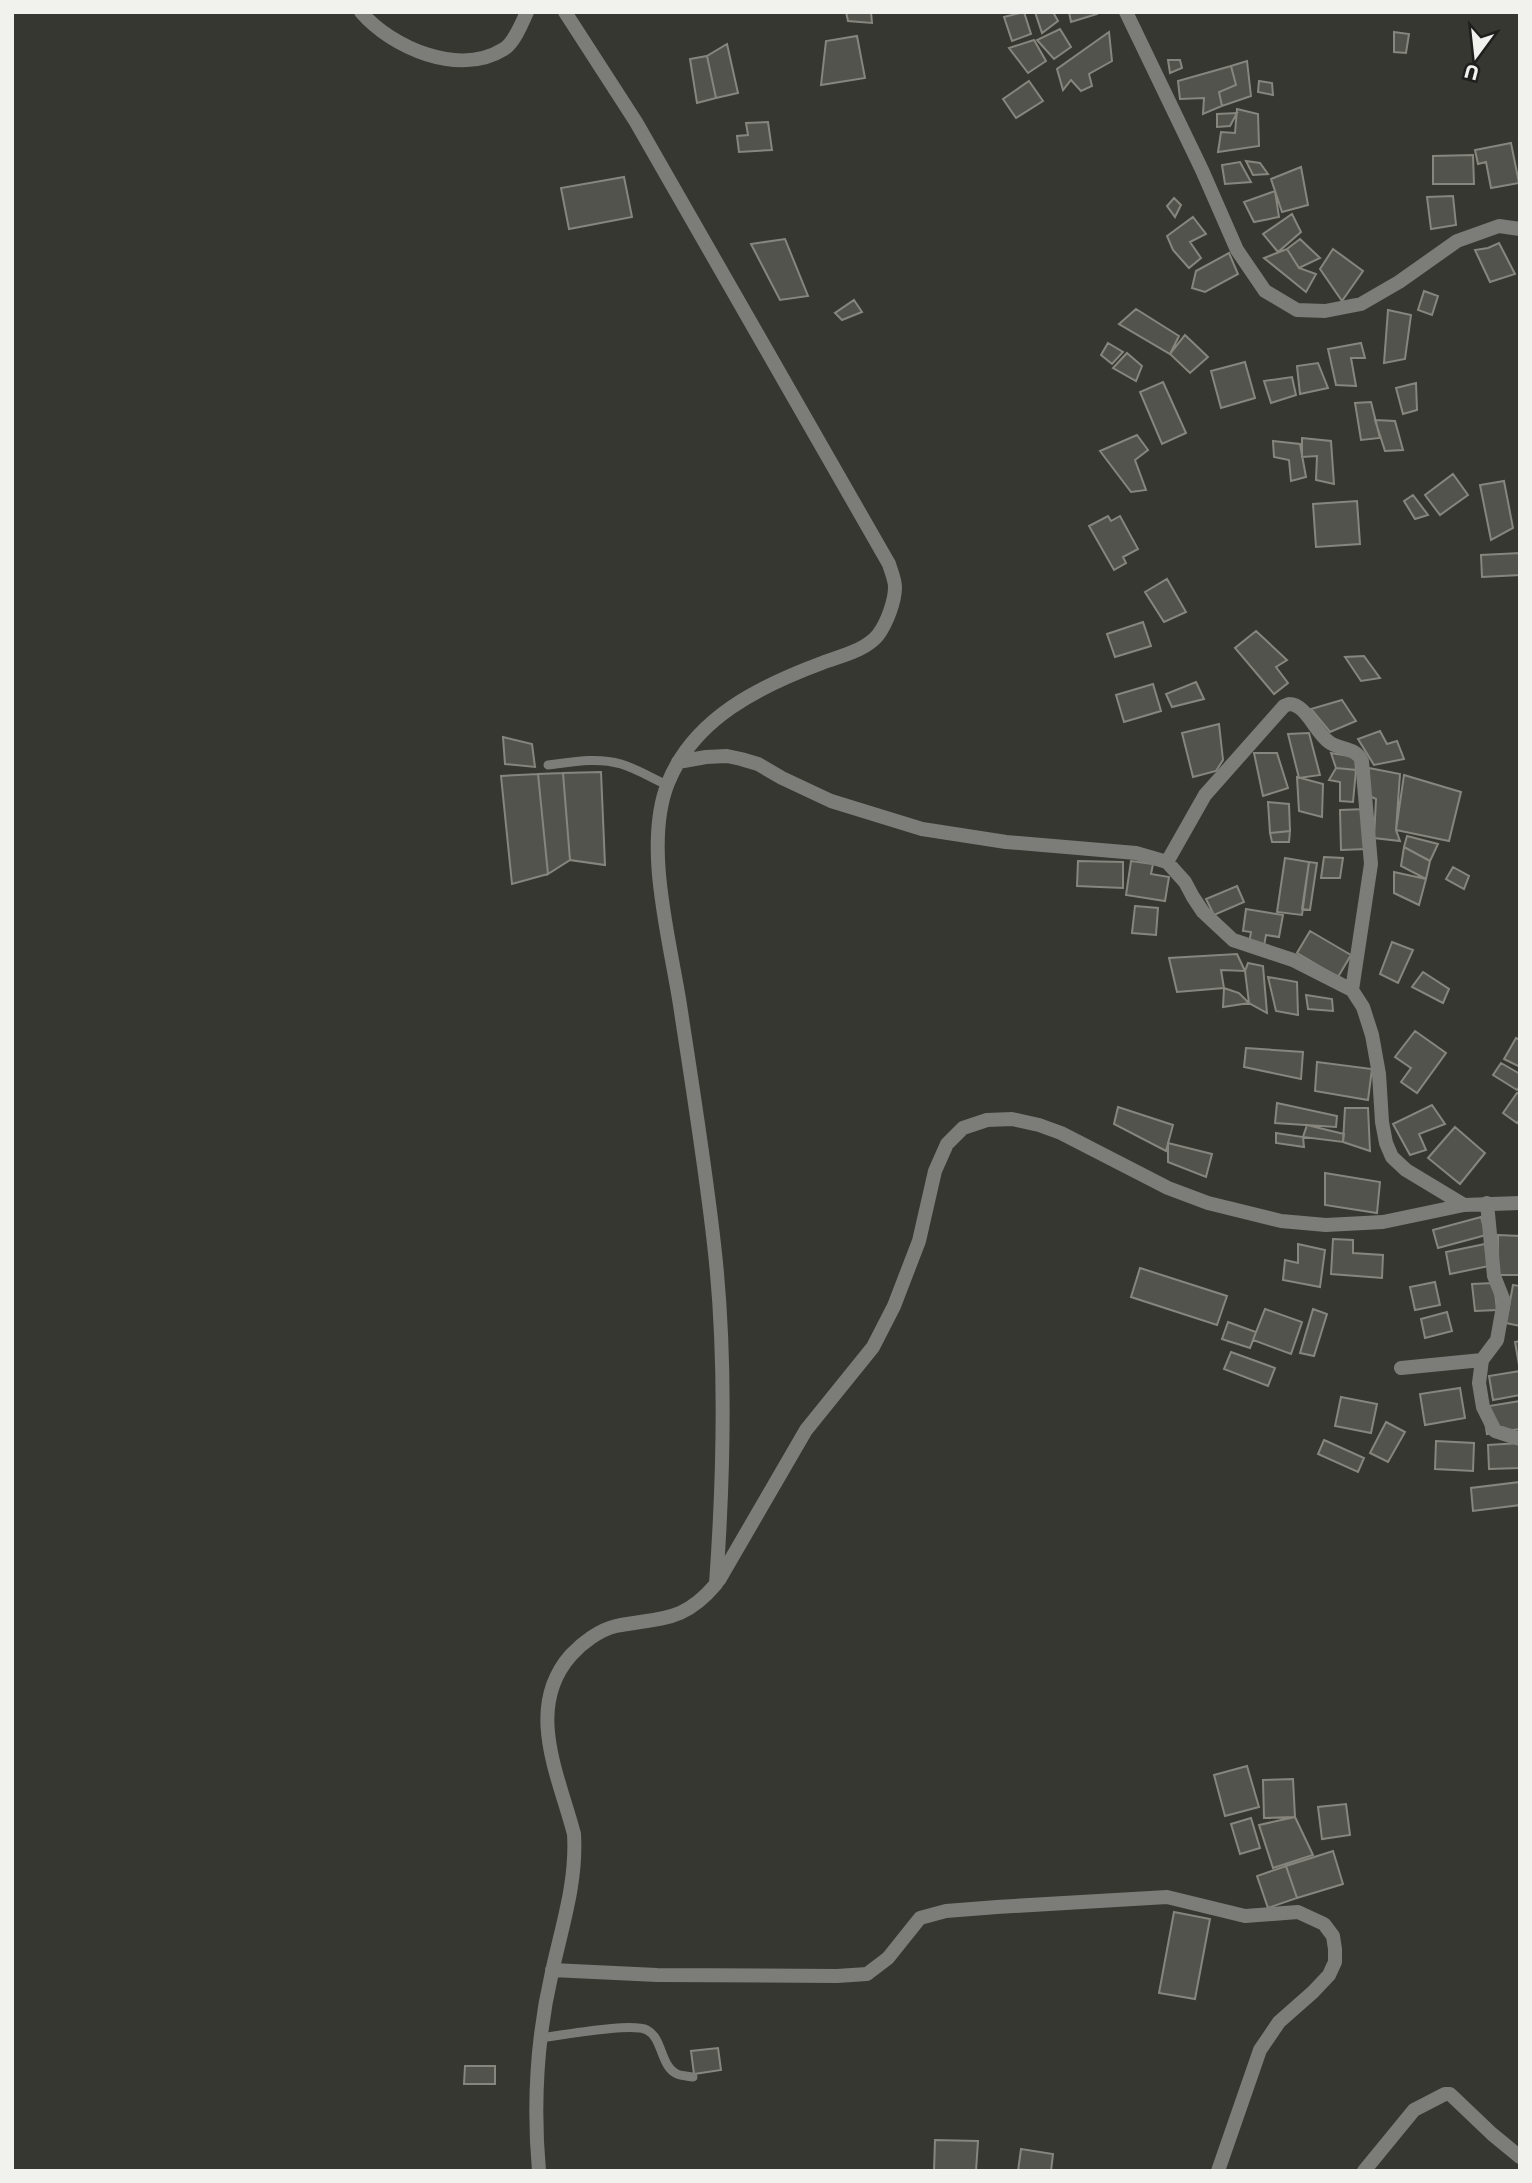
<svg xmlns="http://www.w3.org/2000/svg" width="1532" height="2183" font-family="Commissioner,sans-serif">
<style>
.building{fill:#53534d;stroke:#86867f;stroke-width:2}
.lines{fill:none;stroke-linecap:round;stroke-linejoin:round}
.lane{stroke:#7c7c78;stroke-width:9}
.street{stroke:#7c7c78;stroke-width:14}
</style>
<rect width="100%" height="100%" fill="#373731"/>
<!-- building -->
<path class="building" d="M 846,12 L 871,12 L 872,23 L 848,21 Z
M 1024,12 L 1031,34 L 1012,41 L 1004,17 Z
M 1035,12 L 1053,12 L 1058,21 L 1042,33 Z
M 1069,12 L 1097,12 L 1097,14 L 1071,22 Z
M 1060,29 L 1071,47 L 1054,59 L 1037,40 Z
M 1109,32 L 1112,61 L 1089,74 L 1092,86 L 1081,91 L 1071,80 L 1063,90 L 1057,69 Z
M 1394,32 L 1409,34 L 1406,53 L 1394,52 Z
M 857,36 L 865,78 L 821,85 L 826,41 Z
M 1034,40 L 1046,61 L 1028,73 L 1009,48 Z
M 727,44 L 738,93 L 716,98 L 707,56 Z
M 707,56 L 716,98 L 697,103 L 690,59 Z
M 1168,60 L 1180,60 L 1182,68 L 1170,73 Z
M 1247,61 L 1251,96 L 1222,106 L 1219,92 L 1236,85 L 1231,66 Z
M 1231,66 L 1236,85 L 1219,92 L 1222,106 L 1203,114 L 1204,98 L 1180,99 L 1178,81 Z
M 1029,81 L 1043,101 L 1016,118 L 1003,99 Z
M 1259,81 L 1272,83 L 1273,95 L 1258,92 Z
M 1237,109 L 1258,114 L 1259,146 L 1218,152 L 1221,132 L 1235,133 Z
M 1237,113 L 1230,126 L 1217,127 L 1217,114 Z
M 768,122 L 772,150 L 739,152 L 737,136 L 748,135 L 746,123 Z
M 1511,143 L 1519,183 L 1491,188 L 1486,162 L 1478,164 L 1475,150 Z
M 1473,155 L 1474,184 L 1433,184 L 1433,156 Z
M 1246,161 L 1260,163 L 1268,174 L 1253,175 Z
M 1240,162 L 1251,182 L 1225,184 L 1222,165 Z
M 1301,167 L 1308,205 L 1282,212 L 1271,179 Z
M 624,177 L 632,217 L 569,229 L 561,188 Z
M 1275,191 L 1279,217 L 1254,222 L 1244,202 Z
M 1453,196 L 1456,225 L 1431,229 L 1427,197 Z
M 1174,198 L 1181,205 L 1175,217 L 1167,206 Z
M 1292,214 L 1301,232 L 1278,252 L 1263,234 Z
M 1193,217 L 1206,234 L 1190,242 L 1201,258 L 1189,268 L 1173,250 L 1167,236 Z
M 785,239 L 808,296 L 780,300 L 751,244 Z
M 1300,239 L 1320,258 L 1299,268 L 1287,249 Z
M 1499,243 L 1515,274 L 1490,282 L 1475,250 L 1488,248 Z
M 1287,249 L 1299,268 L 1316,274 L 1306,292 L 1264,258 Z
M 1333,249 L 1363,271 L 1342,301 L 1320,269 Z
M 1229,253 L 1238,274 L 1205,292 L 1192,288 L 1196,271 Z
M 1424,291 L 1438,296 L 1432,315 L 1418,310 Z
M 854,300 L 862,312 L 842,320 L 835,313 Z
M 1136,309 L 1179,336 L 1170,354 L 1119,324 Z
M 1388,310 L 1411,315 L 1405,359 L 1384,363 Z
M 1185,335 L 1208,357 L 1190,373 L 1170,354 Z
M 1108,343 L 1123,352 L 1112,364 L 1101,355 Z
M 1361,343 L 1365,358 L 1351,358 L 1356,386 L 1336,385 L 1328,349 Z
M 1127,353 L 1142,366 L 1136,381 L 1113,368 Z
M 1245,362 L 1255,398 L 1221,408 L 1211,371 Z
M 1318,363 L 1328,388 L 1300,394 L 1297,366 Z
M 1292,377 L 1296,395 L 1271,403 L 1264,381 Z
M 1163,382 L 1186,433 L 1162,444 L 1140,392 Z
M 1416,383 L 1417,410 L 1403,414 L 1396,388 Z
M 1371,402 L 1380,438 L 1361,440 L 1355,403 Z
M 1375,420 L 1395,421 L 1403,450 L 1385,451 Z
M 1137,435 L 1148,450 L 1135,460 L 1146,490 L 1131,492 L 1100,451 Z
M 1302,438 L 1331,441 L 1334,484 L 1316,480 L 1317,456 L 1302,457 Z
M 1273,441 L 1300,444 L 1306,477 L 1291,481 L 1289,460 L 1274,457 Z
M 1453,474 L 1468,495 L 1440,515 L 1425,495 Z
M 1504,481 L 1513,528 L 1491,540 L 1480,485 Z
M 1413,495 L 1428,515 L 1415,519 L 1404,501 Z
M 1357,501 L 1360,544 L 1316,547 L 1313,504 Z
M 1108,516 L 1111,521 L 1120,516 L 1138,549 L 1123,557 L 1126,563 L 1114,570 L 1089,526 Z
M 1520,553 L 1520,575 L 1482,577 L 1481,555 Z
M 1167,579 L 1186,612 L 1164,622 L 1145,592 Z
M 1143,622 L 1151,646 L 1115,657 L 1107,634 Z
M 1256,631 L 1287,660 L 1276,667 L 1288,683 L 1274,694 L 1235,648 Z
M 1364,656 L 1380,678 L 1361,681 L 1345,657 Z
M 1196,682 L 1204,699 L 1172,707 L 1166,694 Z
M 1153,684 L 1161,711 L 1124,722 L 1116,695 Z
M 1342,700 L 1356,721 L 1330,732 L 1311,709 Z
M 1219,724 L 1223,760 L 1216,771 L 1193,777 L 1182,733 Z
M 1380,731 L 1387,744 L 1397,741 L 1404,759 L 1374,765 L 1358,739 Z
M 1309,733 L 1320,775 L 1299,778 L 1288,734 Z
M 503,737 L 532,744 L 535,767 L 505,764 Z
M 1254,753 L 1277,753 L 1288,788 L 1263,796 Z
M 1331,753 L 1355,757 L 1356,770 L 1336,768 Z
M 1336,768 L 1356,770 L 1353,802 L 1340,801 L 1340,782 L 1329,780 Z
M 1369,768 L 1400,774 L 1396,830 L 1400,841 L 1374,838 L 1376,799 L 1367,795 Z
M 601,772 L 605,865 L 570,860 L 563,773 Z
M 563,773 L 570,860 L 548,874 L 538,774 Z
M 538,774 L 548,874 L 512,884 L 501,776 Z
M 1404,775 L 1461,792 L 1449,841 L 1396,830 Z
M 1297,777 L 1323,784 L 1322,817 L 1299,811 Z
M 1268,802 L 1289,804 L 1290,831 L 1270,833 Z
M 1366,809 L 1367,849 L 1341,850 L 1340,810 Z
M 1290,831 L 1289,842 L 1272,842 L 1270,833 Z
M 1407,836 L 1438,844 L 1430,861 L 1404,847 Z
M 1404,847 L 1430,861 L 1426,879 L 1401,866 Z
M 1324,857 L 1343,858 L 1340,878 L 1321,878 Z
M 1285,858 L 1309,862 L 1302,915 L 1277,912 Z
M 1078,861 L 1123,862 L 1123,888 L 1077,886 Z
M 1131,861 L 1153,864 L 1151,874 L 1169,877 L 1165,901 L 1126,895 Z
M 1309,862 L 1317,863 L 1310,910 L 1302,909 Z
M 1453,867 L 1469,876 L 1464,889 L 1446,879 Z
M 1394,872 L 1426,879 L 1419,905 L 1394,893 Z
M 1237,886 L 1244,902 L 1214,915 L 1206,899 Z
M 1135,906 L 1158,908 L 1156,935 L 1132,933 Z
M 1246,909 L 1283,915 L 1279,937 L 1266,935 L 1264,946 L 1249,944 L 1251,932 L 1243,931 Z
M 1310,931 L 1351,955 L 1338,977 L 1297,953 Z
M 1392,942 L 1413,950 L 1398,983 L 1380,974 Z
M 1237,954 L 1245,971 L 1221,970 L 1224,988 L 1177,992 L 1169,958 Z
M 1248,963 L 1263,966 L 1267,1013 L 1249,1003 L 1245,971 Z
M 1423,972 L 1449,989 L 1443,1003 L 1412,987 Z
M 1268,977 L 1297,982 L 1298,1015 L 1276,1011 Z
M 1224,988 L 1239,993 L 1249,1003 L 1223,1007 Z
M 1306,995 L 1332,999 L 1333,1011 L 1308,1009 Z
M 1415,1031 L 1446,1053 L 1417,1093 L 1401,1082 L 1411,1068 L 1395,1057 Z
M 1516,1038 L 1520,1040 L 1520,1067 L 1504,1059 Z
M 1246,1048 L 1303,1052 L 1301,1079 L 1244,1067 Z
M 1317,1062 L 1372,1069 L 1368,1100 L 1315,1091 Z
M 1501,1063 L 1520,1074 L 1520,1086 L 1517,1090 L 1493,1075 Z
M 1517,1093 L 1520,1094 L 1520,1119 L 1517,1123 L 1503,1113 Z
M 1277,1103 L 1337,1116 L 1336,1127 L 1275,1123 Z
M 1432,1105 L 1445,1124 L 1419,1134 L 1426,1150 L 1410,1155 L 1393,1124 Z
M 1118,1107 L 1173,1125 L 1166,1151 L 1114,1124 Z
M 1345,1108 L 1368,1108 L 1370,1151 L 1343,1142 Z
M 1307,1125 L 1344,1134 L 1343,1142 L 1303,1137 Z
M 1455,1127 L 1485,1153 L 1460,1184 L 1428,1158 Z
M 1276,1133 L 1303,1137 L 1304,1147 L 1276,1143 Z
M 1168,1143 L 1212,1154 L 1206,1177 L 1168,1162 Z
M 1325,1173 L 1380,1182 L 1377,1213 L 1325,1205 Z
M 1481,1217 L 1486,1235 L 1438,1248 L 1433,1230 Z
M 1498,1235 L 1520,1236 L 1520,1275 L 1498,1275 Z
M 1333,1239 L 1353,1240 L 1353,1253 L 1383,1255 L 1382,1278 L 1331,1274 Z
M 1298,1244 L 1325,1250 L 1320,1287 L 1283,1280 L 1285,1260 L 1298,1263 Z
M 1485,1244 L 1489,1266 L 1450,1274 L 1446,1252 Z
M 1140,1268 L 1227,1296 L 1217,1325 L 1131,1297 Z
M 1435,1282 L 1440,1305 L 1415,1310 L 1410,1287 Z
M 1494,1283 L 1497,1310 L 1475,1311 L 1472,1284 Z
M 1513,1285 L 1520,1286 L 1520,1326 L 1506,1323 Z
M 1265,1309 L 1302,1322 L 1291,1354 L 1253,1340 Z
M 1313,1309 L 1327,1314 L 1314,1356 L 1300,1353 Z
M 1447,1312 L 1452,1331 L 1425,1338 L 1421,1319 Z
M 1228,1322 L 1256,1332 L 1250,1348 L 1222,1339 Z
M 1520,1341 L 1520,1365 L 1519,1365 L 1515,1342 Z
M 1231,1352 L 1275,1368 L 1268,1386 L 1224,1369 Z
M 1520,1371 L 1520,1395 L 1493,1400 L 1489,1376 Z
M 1460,1388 L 1465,1418 L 1425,1425 L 1420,1394 Z
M 1341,1397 L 1377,1404 L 1371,1433 L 1335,1426 Z
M 1520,1401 L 1520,1429 L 1487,1434 L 1483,1407 Z
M 1386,1422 L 1405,1432 L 1388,1462 L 1370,1453 Z
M 1324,1440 L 1364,1458 L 1358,1472 L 1318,1454 Z
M 1436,1441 L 1474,1443 L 1473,1471 L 1435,1469 Z
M 1520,1443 L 1520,1468 L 1489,1469 L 1488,1445 Z
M 1520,1482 L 1520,1505 L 1473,1511 L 1471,1488 Z
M 1247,1766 L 1259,1807 L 1225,1816 L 1214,1775 Z
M 1293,1779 L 1295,1817 L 1264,1818 L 1263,1780 Z
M 1346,1804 L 1350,1835 L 1322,1839 L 1318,1807 Z
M 1295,1817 L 1313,1855 L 1273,1868 L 1259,1825 Z
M 1251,1818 L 1260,1848 L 1240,1854 L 1231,1824 Z
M 1333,1851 L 1343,1884 L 1297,1898 L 1286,1866 Z
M 1286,1866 L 1297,1898 L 1268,1908 L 1257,1876 Z
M 1174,1912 L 1210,1919 L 1195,1999 L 1159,1993 Z
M 718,2048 L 721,2070 L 694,2074 L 691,2051 Z
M 465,2066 L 495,2066 L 495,2084 L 464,2084 Z
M 935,2140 L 978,2141 L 976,2171 L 934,2171 Z
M 1021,2149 L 1053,2154 L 1051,2171 L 1018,2171 Z"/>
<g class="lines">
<!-- lane -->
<path class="lane" d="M 548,765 C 572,762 597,757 621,764 C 637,769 652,778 667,785
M 539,2038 C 560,2036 631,2022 647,2030 C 663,2038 660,2066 677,2074 C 681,2076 688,2076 693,2077"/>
<!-- street -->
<path class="street" d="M 361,12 C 392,48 459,77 504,49 C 514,43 522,23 527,12
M 1126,12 L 1202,170 L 1237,250 L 1265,291 L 1297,310 L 1325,311 L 1361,304 L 1399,282 L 1457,241 L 1499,226 L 1520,229
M 678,762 L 706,757 L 727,756 L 741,759 L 758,764 L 782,778 L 831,801 L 922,829 L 1006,842 L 1136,853 L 1167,862 L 1185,882 L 1193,897 L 1203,912 L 1233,940 L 1293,960 L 1352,990 L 1363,1007 L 1372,1035 L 1379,1074 L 1382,1122 L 1386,1143 L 1392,1157 L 1406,1170 L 1464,1205
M 1167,862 L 1205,795 L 1284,706 L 1289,704 C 1306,704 1315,732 1329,742 C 1339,750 1356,747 1362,761 L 1371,864 L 1352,990
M 1487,1203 L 1494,1276 L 1504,1301 L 1497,1340 L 1482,1360 L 1479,1383 L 1483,1407 L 1495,1431 L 1520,1439
M 1401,1368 L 1482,1360
M 719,1580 L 806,1430 L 873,1347 L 894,1306 L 919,1241 L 935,1171 L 947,1144 L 963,1128 L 987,1120 L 1012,1119 L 1039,1125 L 1061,1133 L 1168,1188 L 1208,1203 L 1281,1221 L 1326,1225 L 1383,1222 L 1464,1205 L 1520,1203
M 552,1970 L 657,1975 L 837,1976 L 867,1974 L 888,1958 L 920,1918 L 946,1911 L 997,1907 L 1167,1897 L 1245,1916 L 1298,1912 L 1324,1924 L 1333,1936 L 1335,1949 L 1335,1962 L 1329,1975 L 1313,1992 L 1279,2022 L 1260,2050 L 1218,2171
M 539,2171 C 533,2104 537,2037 552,1972 C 562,1926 577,1882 574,1834 C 559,1776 524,1708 571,1655 C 582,1643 599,1630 616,1626 C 662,1617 683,1623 716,1584 C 724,1472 727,1356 714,1244 C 705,1164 692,1084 680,1005 C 670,940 643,845 668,783 C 694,718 760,686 822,663 C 840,656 865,651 878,635 C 887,623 895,601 895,587 C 895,580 891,571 889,564 L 636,122 L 565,12
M 1364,2171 L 1414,2110 L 1445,2094 L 1450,2094 L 1492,2134 L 1520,2157"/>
</g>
<!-- border -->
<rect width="1532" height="2183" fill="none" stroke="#f1f1ed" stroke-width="28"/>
<!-- north arrow -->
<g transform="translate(1476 56) rotate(195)" stroke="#1e1f1c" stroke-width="5" paint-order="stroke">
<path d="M0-5L12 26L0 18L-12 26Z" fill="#f1f1ed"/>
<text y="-10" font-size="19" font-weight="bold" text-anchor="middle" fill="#f1f1ed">U</text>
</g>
</svg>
